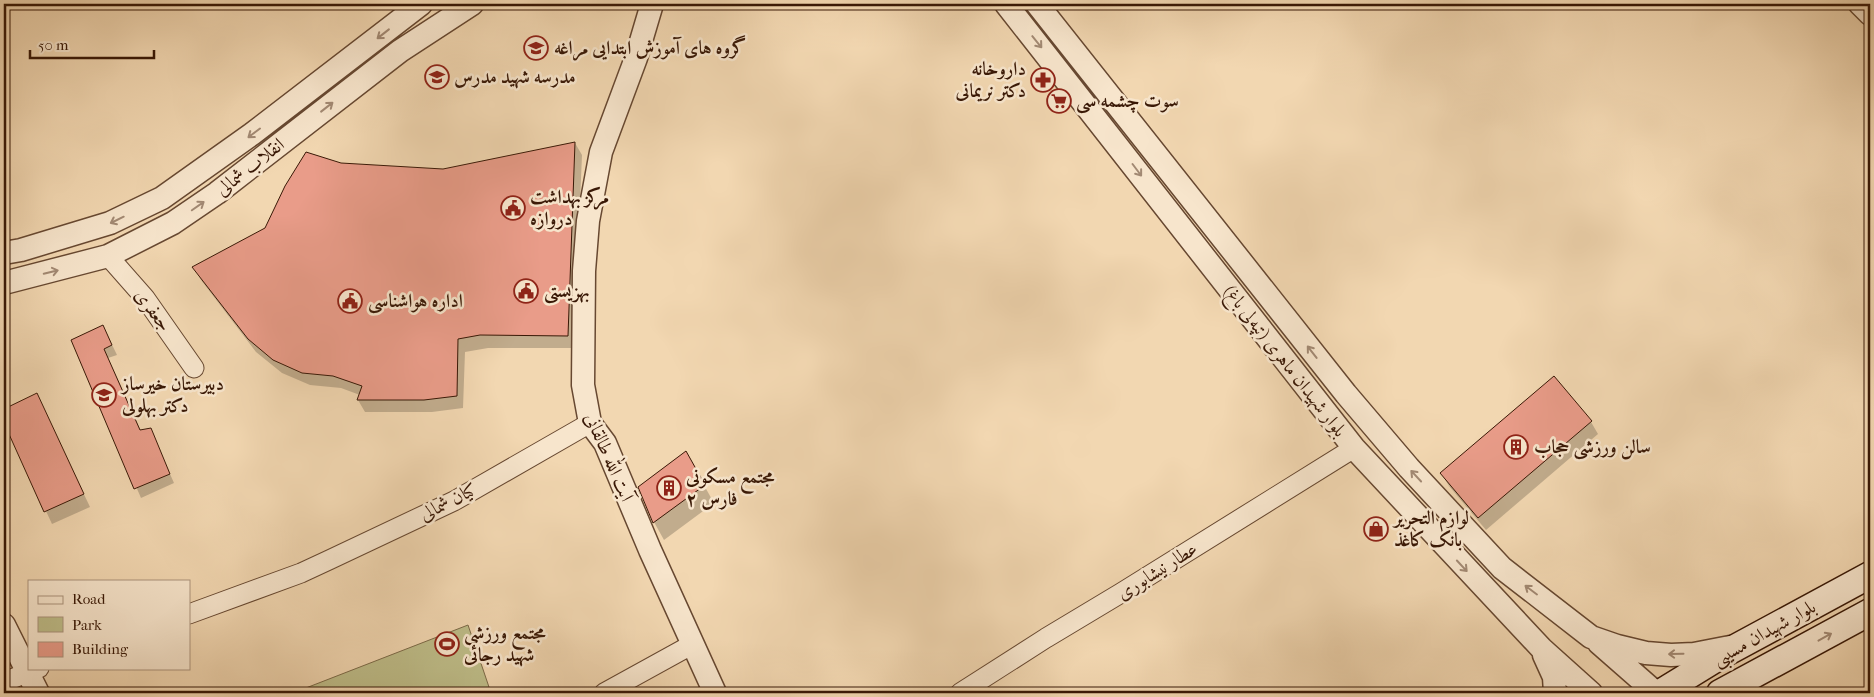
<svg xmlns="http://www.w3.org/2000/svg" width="1874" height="697" font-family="'IM FELL French Canon',Amiri,serif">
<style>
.green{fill:#bebd89;stroke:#7c6a48}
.shadow{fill:#0003}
.building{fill:#e99c89;stroke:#391806}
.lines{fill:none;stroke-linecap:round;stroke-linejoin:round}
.minor-casing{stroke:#674831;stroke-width:21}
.tertiary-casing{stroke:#674831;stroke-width:25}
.secondary-casing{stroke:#391806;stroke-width:29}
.minor{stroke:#f7e5cc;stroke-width:19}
.tertiary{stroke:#f7e5cc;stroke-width:22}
.secondary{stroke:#f7e5cc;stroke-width:26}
.oneway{stroke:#a28973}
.labels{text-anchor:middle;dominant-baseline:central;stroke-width:5;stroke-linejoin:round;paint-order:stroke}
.poi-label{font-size:19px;font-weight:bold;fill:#391806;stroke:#f7e5cc;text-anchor:start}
.street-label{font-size:19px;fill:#391806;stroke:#f7e5cc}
</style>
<rect width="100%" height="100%" fill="#f2d7b1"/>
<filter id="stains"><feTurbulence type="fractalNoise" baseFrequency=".004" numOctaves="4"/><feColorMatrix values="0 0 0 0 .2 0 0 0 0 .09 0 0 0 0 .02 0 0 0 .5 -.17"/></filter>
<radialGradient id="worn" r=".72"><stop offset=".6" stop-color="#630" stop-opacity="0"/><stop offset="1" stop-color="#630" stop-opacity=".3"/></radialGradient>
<!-- green -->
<path class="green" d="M 468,625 L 491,693 L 293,693 Z"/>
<!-- shadow -->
<path class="shadow" d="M 575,143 L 582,155 L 574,348 L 488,348 L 465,352 L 463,408 L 432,412 L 365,412 L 358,400 L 360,395 L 341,388 L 310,385 L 282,373 L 256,352 L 201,280 L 194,267 L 266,229 L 341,164 L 443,170 Z
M 103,326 L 117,355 L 108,358 L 141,431 L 150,429 L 174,483 L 141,498 L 73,341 Z
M 37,395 L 90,507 L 52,524 L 4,420 L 4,410 Z
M 1591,422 L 1598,434 L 1486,530 L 1449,486 L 1442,474 Z
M 696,471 L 714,503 L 664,540 L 654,522 Z"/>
<!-- building -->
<path class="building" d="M 575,142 L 568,336 L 480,335 L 458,339 L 457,396 L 424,400 L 357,400 L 362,386 L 333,376 L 302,373 L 273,360 L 248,339 L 192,267 L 265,228 L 285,186 L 306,152 L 341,163 L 443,169 Z
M 103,325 L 112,345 L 104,349 L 140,430 L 151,428 L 170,474 L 134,489 L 71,340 Z
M 1554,376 L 1592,421 L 1478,518 L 1440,473 Z
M 37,393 L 84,494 L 44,512 L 4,423 L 4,409 Z
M 686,451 L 705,485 L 653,523 L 638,487 Z"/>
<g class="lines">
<!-- minor casing -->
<g class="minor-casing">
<path id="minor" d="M 108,256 L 145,298 L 194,368
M 189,614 L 301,573 L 329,560 L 454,501 L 590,423
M 4,682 L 39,668
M 604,693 L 693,644
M 960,693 L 1046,638 L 1121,593 L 1354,448"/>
</g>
<!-- tertiary casing -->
<g class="tertiary-casing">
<path id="tertiary" d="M 652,4 L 636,58 L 601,152 L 588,221 L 584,271 L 583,385 L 590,423 L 605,443 L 650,550 L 715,693
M 1006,4 L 1354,448 L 1542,649 L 1591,693
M 1037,4 L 1346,394 L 1409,468 L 1502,568 L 1591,637 L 1617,646 L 1646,653 L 1671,655 L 1694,654 L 1730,647
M 1860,4 L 1870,14
M 4,253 L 21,250 L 110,223 L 162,198 L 252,134 L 421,4
M 4,283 L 108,256 L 173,223 L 217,193 L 400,51 L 472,4
M 4,625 L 38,693
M 1599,643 L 1656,693
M 1544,655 L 1554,677 L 1555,693"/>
</g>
<!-- secondary casing -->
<g class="secondary-casing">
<path id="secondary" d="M 1660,693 L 1722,655 L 1870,575
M 1720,693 L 1870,612"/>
</g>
<!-- minor -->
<use href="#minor" class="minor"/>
<!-- tertiary -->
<use href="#tertiary" class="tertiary"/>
<!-- secondary -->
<use href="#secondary" class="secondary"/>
</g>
<!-- one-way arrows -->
<defs><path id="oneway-shaft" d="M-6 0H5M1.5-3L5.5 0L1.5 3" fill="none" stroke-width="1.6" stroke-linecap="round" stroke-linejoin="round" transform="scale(1.25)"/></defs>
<g class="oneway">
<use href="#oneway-shaft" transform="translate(383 34) rotate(142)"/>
<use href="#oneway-shaft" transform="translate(1037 42) rotate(51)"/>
<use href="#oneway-shaft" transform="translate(327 107) rotate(-38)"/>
<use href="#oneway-shaft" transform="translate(254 133) rotate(143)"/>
<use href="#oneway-shaft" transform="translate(1137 170) rotate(53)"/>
<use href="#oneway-shaft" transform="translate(198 206) rotate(-35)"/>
<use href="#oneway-shaft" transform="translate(117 220) rotate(154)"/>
<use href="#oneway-shaft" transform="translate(51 272) rotate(-14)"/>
<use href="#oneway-shaft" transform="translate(1312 352) rotate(-128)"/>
<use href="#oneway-shaft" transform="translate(1416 476) rotate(-133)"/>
<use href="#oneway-shaft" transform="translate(1462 566) rotate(47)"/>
<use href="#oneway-shaft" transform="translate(1531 590) rotate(-143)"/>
<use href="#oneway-shaft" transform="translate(1825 637) rotate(-29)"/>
<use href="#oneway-shaft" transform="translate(1676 654) rotate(179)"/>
</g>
<!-- icons -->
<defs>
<g id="school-ring" transform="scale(1.25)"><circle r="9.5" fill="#f7e5cc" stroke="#8f2418" stroke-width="1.5"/><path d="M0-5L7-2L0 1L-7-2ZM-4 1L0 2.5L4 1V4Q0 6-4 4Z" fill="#8f2418"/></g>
<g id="pharmacy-ring" transform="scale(1.25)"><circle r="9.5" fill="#f7e5cc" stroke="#8f2418" stroke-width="1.5"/><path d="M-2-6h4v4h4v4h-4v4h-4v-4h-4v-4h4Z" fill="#8f2418"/></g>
<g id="supermarket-ring" transform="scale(1.25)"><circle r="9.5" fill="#f7e5cc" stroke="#8f2418" stroke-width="1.5"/><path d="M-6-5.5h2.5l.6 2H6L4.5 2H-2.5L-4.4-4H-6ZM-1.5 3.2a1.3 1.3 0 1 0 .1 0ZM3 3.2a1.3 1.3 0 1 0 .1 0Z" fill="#8f2418"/></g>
<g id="civic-ring" transform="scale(1.25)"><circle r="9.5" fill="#f7e5cc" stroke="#8f2418" stroke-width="1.5"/><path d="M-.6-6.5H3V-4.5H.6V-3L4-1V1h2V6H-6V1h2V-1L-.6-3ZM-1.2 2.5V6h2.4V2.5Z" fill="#8f2418"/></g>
<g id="building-ring" transform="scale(1.25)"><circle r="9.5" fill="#f7e5cc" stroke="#8f2418" stroke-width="1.5"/><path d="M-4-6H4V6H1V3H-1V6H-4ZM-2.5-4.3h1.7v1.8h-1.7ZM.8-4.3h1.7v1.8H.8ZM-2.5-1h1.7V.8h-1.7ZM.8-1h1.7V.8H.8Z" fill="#8f2418"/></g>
<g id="shop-ring" transform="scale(1.25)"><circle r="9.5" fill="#f7e5cc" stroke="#8f2418" stroke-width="1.5"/><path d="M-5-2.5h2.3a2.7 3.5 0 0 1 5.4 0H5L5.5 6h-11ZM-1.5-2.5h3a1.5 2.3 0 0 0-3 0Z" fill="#8f2418"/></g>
<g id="stadium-ring" transform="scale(1.25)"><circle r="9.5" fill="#f7e5cc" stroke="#8f2418" stroke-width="1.5"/><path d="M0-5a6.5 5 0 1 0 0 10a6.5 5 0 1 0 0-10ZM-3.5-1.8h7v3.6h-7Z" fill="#8f2418"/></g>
</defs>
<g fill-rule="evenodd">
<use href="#school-ring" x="536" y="48"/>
<use href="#school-ring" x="437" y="77"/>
<use href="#pharmacy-ring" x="1043" y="80"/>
<use href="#supermarket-ring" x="1059" y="101"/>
<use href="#civic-ring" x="513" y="208"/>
<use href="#civic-ring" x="526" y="291"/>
<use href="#civic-ring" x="350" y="301"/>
<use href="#school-ring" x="104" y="395"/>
<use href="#building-ring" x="1516" y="447"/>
<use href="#building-ring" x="669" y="488"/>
<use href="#shop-ring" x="1376" y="529"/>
<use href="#stadium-ring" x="447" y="644"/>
</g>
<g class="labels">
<!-- poi labels -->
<g class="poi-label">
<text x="554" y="48">گروه های آموزش ابتدایی مراغه</text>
<text x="1026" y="69" text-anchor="end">داروخانه<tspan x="1026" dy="22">دكتر نریمانی</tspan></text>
<text x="454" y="77">مدرسه شهید مدرس</text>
<text x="1076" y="101">سوت چشمه سی</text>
<text x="530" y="197">مرکز بهداشت<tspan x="530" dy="22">دروازه</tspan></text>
<text x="544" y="291">بهزیستی</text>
<text x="368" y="301">اداره هواشناسی</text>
<text x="122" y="384">دبیرستان خیرساز<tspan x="122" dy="22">دکتر بهلولی</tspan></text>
<text x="1534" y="447">سالن ورزشی حجاب</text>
<text x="686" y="477">مجتمع مسکونی<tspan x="686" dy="22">فارس ۲</tspan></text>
<text x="1394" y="518">لوازم التحریر<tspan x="1394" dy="22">بانک کاغذ</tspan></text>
<text x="464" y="633">مجتمع ورزشی<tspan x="464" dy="22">شهید رجائی</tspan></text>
</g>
<!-- street labels -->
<g class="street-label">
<text transform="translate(250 167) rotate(-38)">انقلاب شمالی</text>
<text transform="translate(153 310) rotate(53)">جعفری</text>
<text transform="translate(1285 361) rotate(52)">بلوار شهیدان ماهری (تپه‌لی باغ)</text>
<text transform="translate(609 457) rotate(66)">آیت الله طالقانی</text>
<text transform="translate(448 502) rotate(-27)">کیان شمالی</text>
<text transform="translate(1157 571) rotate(-32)">عطار نیشابوری</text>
<text transform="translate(1764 633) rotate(-29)">بلوار شهیدان مسیبی</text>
</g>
</g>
<!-- margin -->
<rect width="1874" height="697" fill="none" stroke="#f2d7b1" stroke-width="20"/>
<rect x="5" y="5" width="1864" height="687" fill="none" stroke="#391806" stroke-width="2.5"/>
<rect x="10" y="10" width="1854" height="677" fill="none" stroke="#391806"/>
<!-- legend -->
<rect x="28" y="580" width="162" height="90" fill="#f7e5cc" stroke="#ab937d"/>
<rect x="38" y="596" width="25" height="8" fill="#f7e5cc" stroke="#ab937d"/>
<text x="72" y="604" font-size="15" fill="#391806">Road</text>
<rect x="38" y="617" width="25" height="15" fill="#bebd89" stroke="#ab937d"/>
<text x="72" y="630" font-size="15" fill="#391806">Park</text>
<rect x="38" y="642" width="25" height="15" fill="#e99c89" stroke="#ab937d"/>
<text x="72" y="654" font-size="15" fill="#391806">Building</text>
<!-- scale -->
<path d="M30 50v8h124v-8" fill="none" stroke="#391806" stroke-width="2.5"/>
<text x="38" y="50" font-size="15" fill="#391806" stroke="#f7e5cc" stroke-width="4" paint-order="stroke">50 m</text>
<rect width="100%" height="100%" filter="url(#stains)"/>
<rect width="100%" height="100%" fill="url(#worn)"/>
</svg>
